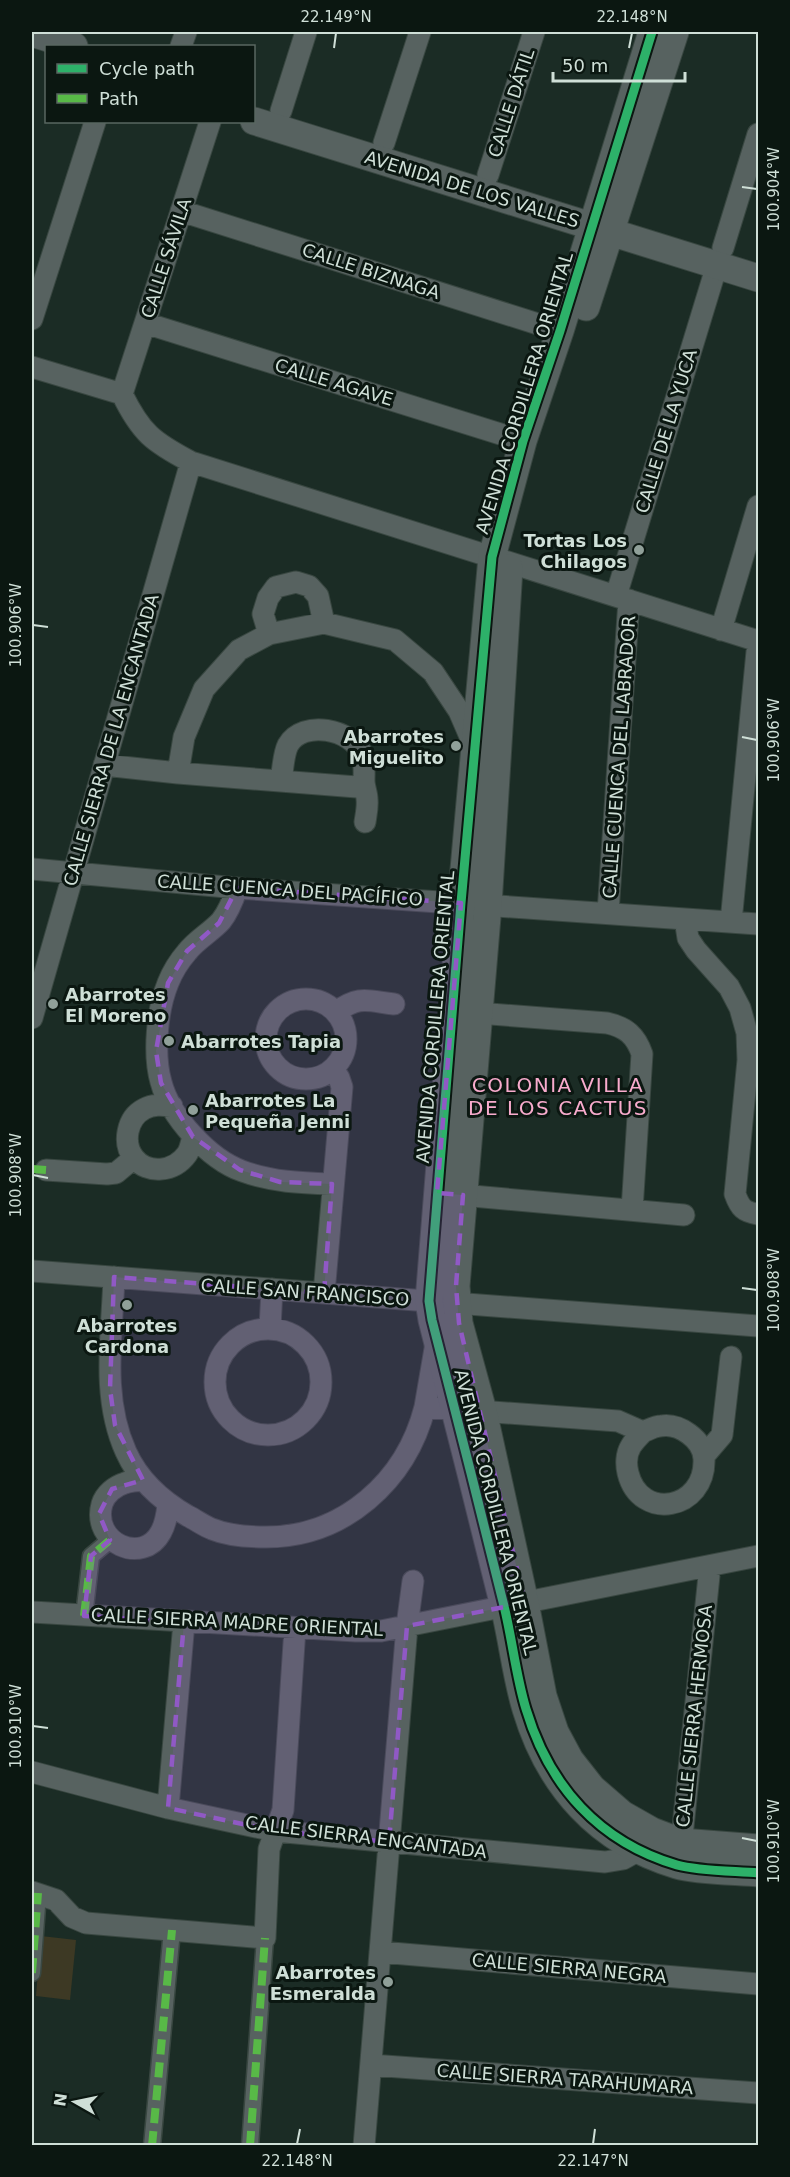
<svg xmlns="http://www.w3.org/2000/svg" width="790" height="2177" font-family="'DejaVu Sans',sans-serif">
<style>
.green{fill:#3d3924}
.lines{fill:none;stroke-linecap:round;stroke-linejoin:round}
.pedestrian-casing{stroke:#394741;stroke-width:19}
.minor-casing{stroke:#394741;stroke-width:23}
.tertiary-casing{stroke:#394741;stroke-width:29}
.pedestrian{stroke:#576260;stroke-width:16}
.minor{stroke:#576260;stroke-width:21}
.tertiary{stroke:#576260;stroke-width:27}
.quiet{stroke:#58b947;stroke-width:8;stroke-dasharray:15 8;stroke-linecap:butt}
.cycleway-casing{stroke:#0b1711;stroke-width:13}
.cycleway{stroke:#2db169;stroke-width:9}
.marked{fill:#9059c5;fill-opacity:0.2;stroke:#9059c5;stroke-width:4.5;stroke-dasharray:12 8;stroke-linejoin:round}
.ticks{fill:none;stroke:#cfdfd7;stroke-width:2}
.poi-dot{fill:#90a099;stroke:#0b1711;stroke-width:2}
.labels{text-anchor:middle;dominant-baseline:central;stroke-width:6;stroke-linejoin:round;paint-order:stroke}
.street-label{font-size:18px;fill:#cfdfd7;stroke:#0b1711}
.poi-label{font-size:18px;font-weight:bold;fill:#cfdfd7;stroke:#0b1711;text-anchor:end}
.neighbourhood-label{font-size:20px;letter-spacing:1.5px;fill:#f8abcd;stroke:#0b1711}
.neatline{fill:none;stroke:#cfdfd7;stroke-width:2}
.ticks-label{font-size:15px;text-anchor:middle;fill:#cfdfd7}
</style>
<rect width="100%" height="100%" fill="#1b2c25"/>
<!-- green -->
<path class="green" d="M 41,1936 L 76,1940 L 70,2000 L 36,1996 Z"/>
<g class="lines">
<!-- pedestrian casing -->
<g class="pedestrian-casing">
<path id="pedestrian" d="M 84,1616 L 91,1556 L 110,1540
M 32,1973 L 38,1893
M 152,2146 L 172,1930
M 250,2146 L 265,1938"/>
</g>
<!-- minor casing -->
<g class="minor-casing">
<path id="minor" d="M 181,46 L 186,32
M 281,111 L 306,32
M 384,143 L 420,32
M 488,175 L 534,32
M 181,211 L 560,331
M 723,248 L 758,134
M 32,319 L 95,122
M 145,323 L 523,441
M 32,367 L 122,394
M 122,394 C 141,433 153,442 191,462 L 758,641
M 122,394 L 210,122
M 616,596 L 717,265
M 721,630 L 758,506
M 269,634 L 263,614 L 268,598 L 276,587 L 296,582 L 309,586 L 318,596 L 324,623
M 104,765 L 178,773 L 357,787 L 364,782
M 178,773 L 184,737 L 204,689 L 239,650 L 269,634 L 324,623 L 395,640 L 433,672 L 459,711 L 475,748
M 281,781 C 283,770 283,755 288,745 C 303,719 352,729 362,754 C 365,763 364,772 364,781 C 364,787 367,793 367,799 C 368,807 366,815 365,822
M 32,869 L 237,888 L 758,924
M 237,888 C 233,900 229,911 221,921 C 211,932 196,940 187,952 C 180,960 172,973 168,983 C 157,1010 153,1054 161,1082 C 170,1117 209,1159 242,1171 C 272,1182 301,1183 332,1184
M 608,913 L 629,600
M 685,919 L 688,938 L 696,950 L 729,987 L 740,1008 L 747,1033 L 748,1060 L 735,1194 C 740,1208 744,1212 758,1214
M 731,922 L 758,641
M266 1039a40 40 0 1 1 80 0a40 40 0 1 1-80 0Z
M 336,1012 C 360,995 367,1001 394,1004
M 464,1012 L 607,1023 C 626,1027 636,1036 642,1054 L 632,1210
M 32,1018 L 191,462
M 172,1106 C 162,1105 153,1104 144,1109 C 127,1118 122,1143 134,1158 C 148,1175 174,1172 187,1154 C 190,1150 191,1143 193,1137
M 46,1170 L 107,1174 L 116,1173 L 134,1158
M 450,1194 L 684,1215
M 32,1271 L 758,1326
M 114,1277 C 112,1336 101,1397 126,1452 C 139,1481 162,1501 188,1516 C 196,1520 204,1526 212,1529 C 229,1536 248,1537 266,1537 C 344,1537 406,1481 425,1407 L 618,1421 L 643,1432 C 648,1430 655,1426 661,1426 C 679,1423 703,1439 704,1459 C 706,1510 640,1522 628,1473 C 626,1465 626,1454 631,1446 C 634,1441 639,1436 643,1432
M 324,1293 L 342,1087 L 339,1078 L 333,1069
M 270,1328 L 272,1289
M215 1382a53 53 0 1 1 106 0a53 53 0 1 1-106 0Z
M 425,1407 L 436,1343
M 704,1456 L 722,1435 L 731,1357
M 143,1480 C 137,1481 130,1481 125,1483 C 115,1486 105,1494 102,1504 C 91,1543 143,1566 161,1532 C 166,1523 167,1514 168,1505
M 32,1612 L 356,1631 L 381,1631 L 758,1556
M 32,1772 L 168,1808 L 275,1831 L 605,1862 L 623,1859 L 650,1844
M 168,1808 L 184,1622
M 680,1856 L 710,1566
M 32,1892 L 56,1900 L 72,1917 L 86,1923 L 265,1938 L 269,1849 L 283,1810 L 295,1628
M 380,1952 L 758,1984
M 371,2065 L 758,2093
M 364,2146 L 407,1626 L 413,1581"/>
</g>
<!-- tertiary casing -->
<g class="tertiary-casing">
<path id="tertiary" d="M 652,32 L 560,331 L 523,441 L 492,557 L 461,903 L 429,1301 L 432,1320 C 456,1413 479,1505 502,1598 C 512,1635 515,1673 526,1709 C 549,1786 599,1842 677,1865 C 698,1871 735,1871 758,1873
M 32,33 L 74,46
M 254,121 L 758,278
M 586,307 L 675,32
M 509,568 L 488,905 L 456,1286 L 459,1323 L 483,1411 L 525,1603 L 543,1696 L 555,1732 L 570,1760 L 592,1788 L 622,1814 L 652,1831 L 681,1842 L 758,1848"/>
</g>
<!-- pedestrian -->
<use href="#pedestrian" class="pedestrian"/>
<!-- minor -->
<use href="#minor" class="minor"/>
<!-- tertiary -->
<use href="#tertiary" class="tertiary"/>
<!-- quiet -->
<path class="quiet" d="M 32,1169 L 46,1170
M 84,1616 L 91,1556 L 110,1540
M 32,1973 L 38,1893
M 152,2146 L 172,1930
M 250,2146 L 265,1938"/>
<!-- cycleway casing -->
<g class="cycleway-casing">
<path id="cycleway" d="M 652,32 L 560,331 L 523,441 L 492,557 L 461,903 L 429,1301 L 432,1320 C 456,1413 479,1505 502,1598 C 512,1635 515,1673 526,1709 C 549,1786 599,1842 677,1865 C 698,1871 735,1871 758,1873"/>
</g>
<!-- cycleway -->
<use href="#cycleway" class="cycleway"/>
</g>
<!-- marked area -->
<path class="marked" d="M 237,888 L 461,903 L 437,1193 L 463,1195 L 456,1286 L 459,1323 L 525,1603 L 407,1626 L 389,1842 L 275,1831 L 168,1808 L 184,1622 L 84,1616 L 91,1556 L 110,1540 L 99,1514 L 112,1489 L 143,1480 L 115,1425 L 110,1389 L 114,1277 L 324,1293 L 332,1184 L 280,1182 L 240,1170 L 193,1137 L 161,1083 L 156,1051 L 168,983 L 187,951 L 219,923 Z"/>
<!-- ticks -->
<path class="ticks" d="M 334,48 L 336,33M 629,48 L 632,33M 742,187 L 757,189M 33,625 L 48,627M 742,737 L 757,740M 33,1175 L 48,1178M 742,1288 L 757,1290M 33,1726 L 48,1728M 742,1838 L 757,1841M 297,2144 L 300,2129M 593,2144 L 595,2129"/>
<!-- markers -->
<g class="poi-dot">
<circle cx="639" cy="550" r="6"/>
<circle cx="456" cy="746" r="6"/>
<circle cx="53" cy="1004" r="6"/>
<circle cx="169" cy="1041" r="6"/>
<circle cx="193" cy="1110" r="6"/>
<circle cx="127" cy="1305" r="6"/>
<circle cx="388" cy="1982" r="6"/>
</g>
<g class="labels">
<!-- street labels -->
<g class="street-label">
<text transform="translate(511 103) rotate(-72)">CALLE DÁTIL</text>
<text transform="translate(472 189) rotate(17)">AVENIDA DE LOS VALLES</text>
<text transform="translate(166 258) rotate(-72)">CALLE SÁVILA</text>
<text transform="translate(371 271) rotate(18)">CALLE BIZNAGA</text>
<text transform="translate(334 382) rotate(17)">CALLE AGAVE</text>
<text transform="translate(524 393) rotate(-73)">AVENIDA CORDILLERA ORIENTAL</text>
<text transform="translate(666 431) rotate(-73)">CALLE DE LA YUCA</text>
<text transform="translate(111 740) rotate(-74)">CALLE SIERRA DE LA ENCANTADA</text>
<text transform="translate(619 757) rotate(-86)">CALLE CUENCA DEL LABRADOR</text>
<text transform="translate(290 890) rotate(4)">CALLE CUENCA DEL PACÍFICO</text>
<text transform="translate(435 1017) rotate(-85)">AVENIDA CORDILLERA ORIENTAL</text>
<text transform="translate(305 1292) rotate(4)">CALLE SAN FRANCISCO</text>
<text transform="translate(496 1512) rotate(76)">AVENIDA CORDILLERA ORIENTAL</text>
<text transform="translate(237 1622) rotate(3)">CALLE SIERRA MADRE ORIENTAL</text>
<text transform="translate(694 1716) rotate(-84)">CALLE SIERRA HERMOSA</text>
<text transform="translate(366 1837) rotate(7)">CALLE SIERRA ENCANTADA</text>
<text transform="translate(569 1968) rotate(5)">CALLE SIERRA NEGRA</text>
<text transform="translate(565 2079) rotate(4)">CALLE SIERRA TARAHUMARA</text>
</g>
<!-- poi labels -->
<g class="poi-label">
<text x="627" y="540">Tortas Los<tspan x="627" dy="21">Chilagos</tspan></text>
<text x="444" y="736">Abarrotes<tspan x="444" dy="21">Miguelito</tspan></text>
<text x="65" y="994" text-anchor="start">Abarrotes<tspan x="65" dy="21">El Moreno</tspan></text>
<text x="181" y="1041" text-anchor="start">Abarrotes Tapia</text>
<text x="205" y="1100" text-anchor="start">Abarrotes La<tspan x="205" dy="21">Pequeña Jenni</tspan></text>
<text x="127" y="1325" text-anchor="middle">Abarrotes<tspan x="127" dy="21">Cardona</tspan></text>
<text x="376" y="1972">Abarrotes<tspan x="376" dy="21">Esmeralda</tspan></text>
</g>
<!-- neighbourhood labels -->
<g class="neighbourhood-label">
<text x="558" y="1085">COLONIA VILLA<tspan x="558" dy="23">DE LOS CACTUS</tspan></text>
</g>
</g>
<!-- border -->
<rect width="790" height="2177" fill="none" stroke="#0b1711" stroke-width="66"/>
<!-- legend -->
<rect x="45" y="45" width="210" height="78" fill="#0b1711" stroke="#596760" stroke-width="1.5"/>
<rect x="57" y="64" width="30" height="9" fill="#2db169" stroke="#596760" stroke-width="1.5"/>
<text x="99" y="75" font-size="18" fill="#cfdfd7">Cycle path</text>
<rect x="57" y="94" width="30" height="9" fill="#58b947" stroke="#596760" stroke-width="1.5"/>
<text x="99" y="105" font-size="18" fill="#cfdfd7">Path</text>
<!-- north arrow -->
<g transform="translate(75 2102) rotate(279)" stroke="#0b1711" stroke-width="4.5" paint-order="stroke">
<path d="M0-4.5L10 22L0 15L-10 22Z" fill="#cfdfd7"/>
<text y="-9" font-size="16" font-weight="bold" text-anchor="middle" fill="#cfdfd7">N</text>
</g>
<!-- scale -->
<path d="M553 72v9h132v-9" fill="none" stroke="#cfdfd7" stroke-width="3"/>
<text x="562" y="72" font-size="18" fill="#cfdfd7" stroke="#0b1711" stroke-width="4.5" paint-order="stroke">50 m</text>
<rect x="33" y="33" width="724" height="2111" class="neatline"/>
<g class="ticks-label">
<text x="336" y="22">22.149°N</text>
<text x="632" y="22">22.148°N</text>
<text transform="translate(774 189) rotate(-90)" y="5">100.904°W</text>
<text transform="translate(16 625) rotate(-90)" y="5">100.906°W</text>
<text transform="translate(774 740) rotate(-90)" y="5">100.906°W</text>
<text transform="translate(16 1175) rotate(-90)" y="5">100.908°W</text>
<text transform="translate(774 1290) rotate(-90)" y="5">100.908°W</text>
<text transform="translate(16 1726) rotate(-90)" y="5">100.910°W</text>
<text transform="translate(774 1841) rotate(-90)" y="5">100.910°W</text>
<text x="297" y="2166">22.148°N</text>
<text x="593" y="2166">22.147°N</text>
</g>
</svg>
